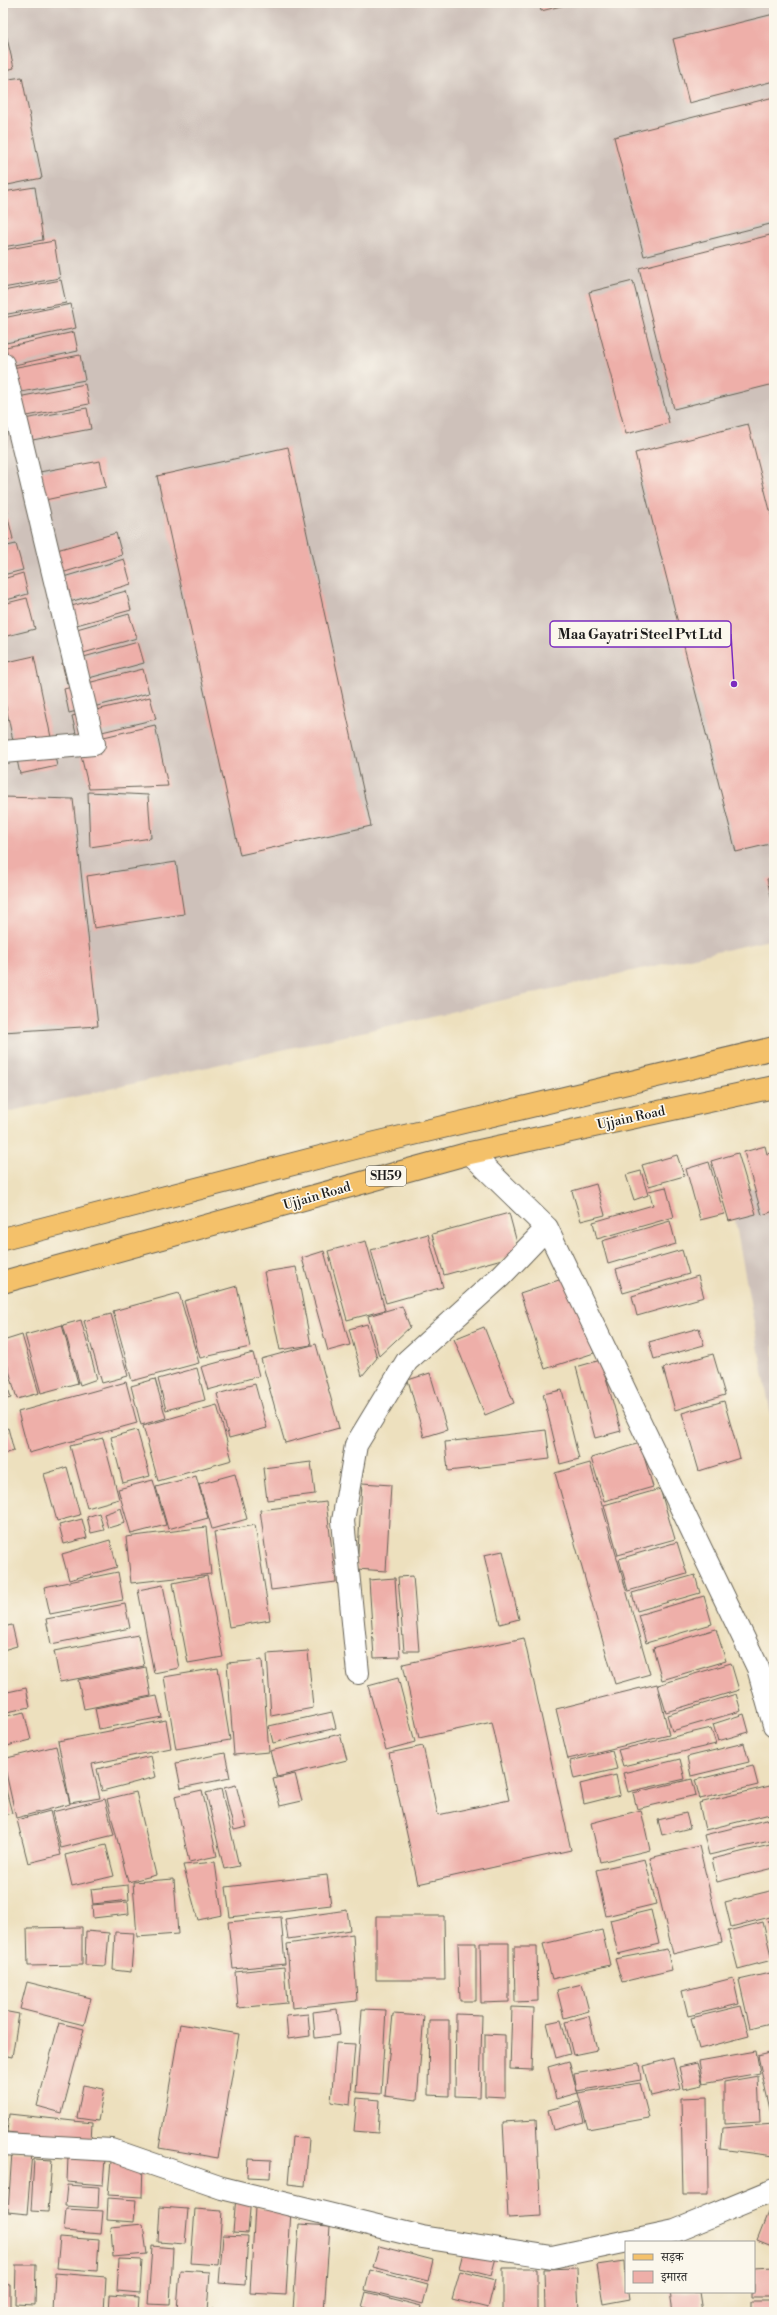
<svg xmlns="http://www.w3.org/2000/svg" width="777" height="2315" font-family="'Libre Bodoni','Noto Serif Devanagari',serif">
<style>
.industrial{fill:#cec1ba}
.building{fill:#eeafa9}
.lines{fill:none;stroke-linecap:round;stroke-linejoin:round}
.minor-casing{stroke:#656155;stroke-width:24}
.primary-casing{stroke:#656155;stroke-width:24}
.minor{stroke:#fff;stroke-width:22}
.primary{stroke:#f4c16b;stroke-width:22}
.labels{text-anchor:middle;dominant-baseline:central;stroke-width:3.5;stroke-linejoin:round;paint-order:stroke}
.shield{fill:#fbf7ec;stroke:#5f5e5a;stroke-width:1}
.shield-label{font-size:12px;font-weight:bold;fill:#1c1c1c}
.street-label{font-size:13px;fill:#1c1c1c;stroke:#fbf7ec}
.leader{fill:none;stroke:#7b2cbf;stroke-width:1.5}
.callout-dot{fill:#7b2cbf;stroke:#fbf7ec;stroke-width:1.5}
.callout{fill:#fbf7ec;stroke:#7b2cbf;stroke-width:1.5}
.callout-label{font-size:14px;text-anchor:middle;font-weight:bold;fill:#1c1c1c}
</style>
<rect width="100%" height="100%" fill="#fbf7ec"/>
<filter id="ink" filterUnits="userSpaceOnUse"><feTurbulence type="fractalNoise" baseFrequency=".025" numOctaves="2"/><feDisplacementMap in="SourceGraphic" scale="8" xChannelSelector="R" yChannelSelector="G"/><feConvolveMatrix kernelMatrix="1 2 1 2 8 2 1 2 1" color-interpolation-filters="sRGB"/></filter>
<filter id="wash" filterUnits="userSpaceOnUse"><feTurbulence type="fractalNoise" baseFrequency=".012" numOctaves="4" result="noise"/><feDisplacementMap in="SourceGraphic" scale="16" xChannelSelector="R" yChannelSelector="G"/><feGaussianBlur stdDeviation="0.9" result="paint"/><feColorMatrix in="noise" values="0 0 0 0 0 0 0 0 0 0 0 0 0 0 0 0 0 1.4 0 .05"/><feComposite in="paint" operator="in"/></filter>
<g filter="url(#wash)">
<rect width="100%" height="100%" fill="#ede0be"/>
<!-- industrial -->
<path class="industrial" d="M 3,3 L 774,3 L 774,939 L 3,1113 Z
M 774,1183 L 774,1432 L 730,1193 Z"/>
<g id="blocks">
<!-- building -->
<path class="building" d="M 539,3 L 564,3 L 565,5 L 541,11 Z
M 774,14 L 774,81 L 689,103 L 673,39 Z
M 5,30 L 14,68 L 3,71 L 3,31 Z
M 22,77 L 42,178 L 3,186 L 3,80 Z
M 774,97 L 774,223 L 644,256 L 614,137 Z
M 35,187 L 43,240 L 3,247 L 3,192 Z
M 774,234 L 774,384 L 674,409 L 639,268 Z
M 54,241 L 60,278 L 3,288 L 3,250 Z
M 61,280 L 66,303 L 3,315 L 3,291 Z
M 633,281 L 669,423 L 626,434 L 589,292 Z
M 71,304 L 76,328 L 6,343 L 3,318 Z
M 74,332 L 78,351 L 10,366 L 6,347 Z
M 80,355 L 85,380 L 16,393 L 12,368 Z
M 85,384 L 89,404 L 17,418 L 13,398 Z
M 87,408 L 91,429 L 22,442 L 18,420 Z
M 748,424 L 774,526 L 774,843 L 736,852 L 635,453 Z
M 288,447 L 371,826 L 240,855 L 157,476 Z
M 100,461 L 106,487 L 31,503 L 23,475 Z
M 3,496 L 8,513 L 3,514 Z
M 8,518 L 13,539 L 3,541 L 3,519 Z
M 116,533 L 122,555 L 48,577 L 43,554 Z
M 16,544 L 23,570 L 3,575 L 3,547 Z
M 124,559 L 131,584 L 56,606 L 50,581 Z
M 23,573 L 28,594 L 3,601 L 3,579 Z
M 126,591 L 131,610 L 62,629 L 57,610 Z
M 27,598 L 35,629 L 3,637 L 3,604 Z
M 129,614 L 137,638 L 69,657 L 63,633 Z
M 138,642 L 144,663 L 67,684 L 62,663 Z
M 34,656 L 57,766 L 20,774 L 3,693 L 3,663 Z
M 143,669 L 149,693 L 69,713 L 64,689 Z
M 150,697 L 156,719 L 77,738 L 72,716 Z
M 155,725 L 168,786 L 89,789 L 78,743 Z
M 88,792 L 148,795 L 151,838 L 90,847 Z
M 3,797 L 73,799 L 98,1026 L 3,1032 Z
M 176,862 L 184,914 L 94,928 L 87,876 Z
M 774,878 L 774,905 L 773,905 L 767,879 Z
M 765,1146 L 767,1154 L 774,1152 L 774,1211 L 762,1215 L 744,1152 Z
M 738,1153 L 756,1214 L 729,1221 L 711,1161 Z
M 677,1155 L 684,1176 L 649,1186 L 642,1165 Z
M 709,1162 L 724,1214 L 700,1220 L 686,1169 Z
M 641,1171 L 648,1195 L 634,1200 L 626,1175 Z
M 596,1184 L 605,1215 L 581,1221 L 572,1191 Z
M 666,1187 L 674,1217 L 597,1239 L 593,1222 L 653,1205 L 649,1191 Z
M 509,1213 L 520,1254 L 444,1275 L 432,1234 Z
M 670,1221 L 676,1244 L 608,1264 L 602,1241 Z
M 428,1234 L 443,1287 L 386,1303 L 371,1250 Z
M 366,1241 L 385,1310 L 347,1320 L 328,1251 Z
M 682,1250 L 689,1274 L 623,1293 L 616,1269 Z
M 324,1251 L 350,1345 L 328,1351 L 302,1258 Z
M 296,1267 L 311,1345 L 280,1350 L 264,1272 Z
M 698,1276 L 704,1297 L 637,1316 L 632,1296 Z
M 568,1277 L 594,1353 L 545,1369 L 520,1293 Z
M 237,1286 L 250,1347 L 200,1358 L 184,1301 Z
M 179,1293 L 199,1363 L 132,1381 L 113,1311 Z
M 402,1306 L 410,1327 L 379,1356 L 368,1316 Z
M 111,1314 L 128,1376 L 102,1383 L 84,1321 Z
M 81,1320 L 97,1379 L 80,1385 L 63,1325 Z
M 367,1324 L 377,1358 L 362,1376 L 349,1329 Z
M 62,1325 L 78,1383 L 41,1393 L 25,1335 Z
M 484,1327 L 514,1403 L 485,1415 L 454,1339 Z
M 699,1328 L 704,1345 L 654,1359 L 649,1342 Z
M 22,1335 L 39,1393 L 17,1399 L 3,1349 L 3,1341 Z
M 316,1344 L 339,1428 L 285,1443 L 261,1359 Z
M 253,1353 L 259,1376 L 208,1390 L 201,1367 Z
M 713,1354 L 725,1395 L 675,1410 L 663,1368 Z
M 601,1360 L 621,1431 L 595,1438 L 576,1367 Z
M 197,1368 L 205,1400 L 166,1410 L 158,1379 Z
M 3,1370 L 11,1398 L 3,1400 Z
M 430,1373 L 447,1430 L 424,1437 L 408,1380 Z
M 155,1379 L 166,1418 L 141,1425 L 131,1386 Z
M 126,1382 L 137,1423 L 29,1453 L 18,1412 Z
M 255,1384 L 267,1428 L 229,1438 L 217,1394 Z
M 562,1390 L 579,1459 L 560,1464 L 543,1394 Z
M 724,1401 L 740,1458 L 699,1471 L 682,1413 Z
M 217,1405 L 232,1460 L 158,1481 L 143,1426 Z
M 8,1428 L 14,1451 L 3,1454 L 3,1430 Z
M 137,1430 L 150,1476 L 123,1483 L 111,1437 Z
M 546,1430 L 550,1459 L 448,1471 L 445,1442 Z
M 103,1438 L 119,1499 L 87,1508 L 70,1446 Z
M 640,1443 L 653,1487 L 604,1501 L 591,1458 Z
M 311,1462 L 315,1494 L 267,1500 L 263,1468 Z
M 590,1463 L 650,1674 L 615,1684 L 555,1473 Z
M 67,1467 L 80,1515 L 57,1521 L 44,1474 Z
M 235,1474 L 247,1519 L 212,1529 L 199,1484 Z
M 196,1476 L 208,1518 L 168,1529 L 156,1487 Z
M 153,1480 L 166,1525 L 131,1534 L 118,1489 Z
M 362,1483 L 391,1485 L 386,1571 L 357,1569 Z
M 660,1489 L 675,1539 L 618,1555 L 604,1505 Z
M 326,1502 L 336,1582 L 271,1590 L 260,1510 Z
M 121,1508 L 125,1523 L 108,1528 L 104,1514 Z
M 99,1513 L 104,1530 L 91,1533 L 87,1517 Z
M 82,1519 L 87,1538 L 64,1544 L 59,1525 Z
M 255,1525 L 270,1620 L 229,1627 L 214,1532 Z
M 206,1527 L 211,1574 L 131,1583 L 126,1537 Z
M 110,1540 L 117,1567 L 69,1580 L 62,1554 Z
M 677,1542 L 687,1574 L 628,1591 L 619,1559 Z
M 503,1551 L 519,1619 L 500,1624 L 484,1555 Z
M 118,1572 L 123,1600 L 50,1614 L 44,1587 Z
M 695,1575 L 700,1593 L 637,1611 L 632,1593 Z
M 207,1576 L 223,1657 L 188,1663 L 173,1583 Z
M 413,1576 L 419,1651 L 404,1651 L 398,1577 Z
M 395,1578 L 400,1657 L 374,1658 L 369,1580 Z
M 163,1585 L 179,1668 L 154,1673 L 138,1590 Z
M 704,1596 L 712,1624 L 646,1643 L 638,1615 Z
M 125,1604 L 130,1628 L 51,1644 L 46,1619 Z
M 12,1625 L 17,1646 L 3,1650 L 3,1627 Z
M 716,1629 L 726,1661 L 662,1680 L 653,1648 Z
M 138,1635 L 144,1666 L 60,1682 L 54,1651 Z
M 524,1638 L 571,1850 L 418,1884 L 389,1753 L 423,1746 L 438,1815 L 509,1800 L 492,1722 L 419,1738 L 403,1664 Z
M 308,1651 L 313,1708 L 271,1716 L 267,1654 Z
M 262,1660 L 269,1752 L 234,1755 L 227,1663 Z
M 731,1663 L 739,1690 L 666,1712 L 658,1685 Z
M 146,1667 L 151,1696 L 84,1709 L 78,1680 Z
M 218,1668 L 230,1740 L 176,1749 L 164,1677 Z
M 3,1676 L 6,1687 L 3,1687 Z
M 398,1678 L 415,1742 L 386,1750 L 368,1686 Z
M 657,1684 L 669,1735 L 568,1759 L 556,1709 Z
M 26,1688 L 30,1707 L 3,1713 L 3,1693 Z
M 736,1694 L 741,1711 L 672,1731 L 667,1715 Z
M 157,1696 L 162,1717 L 99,1729 L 95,1708 Z
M 24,1712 L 31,1740 L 3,1747 L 3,1717 Z
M 332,1712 L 336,1728 L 273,1743 L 269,1726 Z
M 744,1714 L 749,1732 L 718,1741 L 713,1724 Z
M 166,1720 L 171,1748 L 92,1764 L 100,1798 L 70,1803 L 58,1741 Z
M 711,1728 L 716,1744 L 623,1766 L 618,1750 Z
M 340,1734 L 347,1760 L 277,1777 L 270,1751 Z
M 744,1743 L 749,1762 L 691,1776 L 687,1757 Z
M 56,1746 L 70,1804 L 16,1818 L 3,1759 Z
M 612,1751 L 617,1769 L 574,1779 L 570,1761 Z
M 225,1753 L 230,1778 L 181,1788 L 176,1763 Z
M 151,1756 L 156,1777 L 102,1791 L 97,1769 Z
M 680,1759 L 685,1779 L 628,1792 L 623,1773 Z
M 753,1766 L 758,1785 L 700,1799 L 695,1780 Z
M 295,1774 L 302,1801 L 280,1806 L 273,1779 Z
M 616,1775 L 620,1795 L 584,1804 L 580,1784 Z
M 3,1779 L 12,1813 L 3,1815 Z
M 692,1779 L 696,1795 L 637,1809 L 633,1793 Z
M 236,1785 L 247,1827 L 234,1830 L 224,1788 Z
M 774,1785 L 774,1813 L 705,1830 L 699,1803 Z
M 221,1789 L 239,1866 L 224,1869 L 206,1793 Z
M 202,1790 L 217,1856 L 189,1862 L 175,1796 Z
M 136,1792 L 156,1875 L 128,1882 L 107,1799 Z
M 105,1799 L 114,1835 L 61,1848 L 52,1812 Z
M 641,1810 L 650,1850 L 600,1862 L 591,1823 Z
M 50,1811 L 61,1855 L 28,1863 L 17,1820 Z
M 686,1813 L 690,1828 L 662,1835 L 658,1820 Z
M 774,1818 L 774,1840 L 709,1855 L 704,1835 Z
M 774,1844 L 774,1868 L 717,1882 L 712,1859 Z
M 106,1845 L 114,1876 L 72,1886 L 65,1855 Z
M 699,1846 L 722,1942 L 673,1954 L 650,1858 Z
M 645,1859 L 656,1904 L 606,1916 L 596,1870 Z
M 215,1862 L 222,1915 L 198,1920 L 183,1865 Z
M 327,1875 L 331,1905 L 230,1917 L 226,1887 Z
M 174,1879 L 178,1934 L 137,1937 L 133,1882 Z
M 128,1885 L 129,1900 L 93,1904 L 91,1889 Z
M 774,1890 L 774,1916 L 731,1927 L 725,1902 Z
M 128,1902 L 129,1914 L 93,1918 L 92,1905 Z
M 347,1910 L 350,1930 L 288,1939 L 285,1919 Z
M 651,1910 L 659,1944 L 618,1954 L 610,1920 Z
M 376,1916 L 444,1916 L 445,1980 L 376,1980 Z
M 281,1917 L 285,1964 L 233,1969 L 228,1922 Z
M 774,1919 L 774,1941 L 773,1941 L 768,1920 Z
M 763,1922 L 772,1960 L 738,1969 L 728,1931 Z
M 82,1927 L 82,1965 L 28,1966 L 27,1928 Z
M 602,1930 L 610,1965 L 552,1979 L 543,1944 Z
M 86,1931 L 109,1933 L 106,1966 L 85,1965 Z
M 115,1932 L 134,1933 L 131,1972 L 113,1970 Z
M 353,1934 L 357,2001 L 292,2008 L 287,1944 Z
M 458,1943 L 476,1943 L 476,2001 L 460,2001 Z
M 480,1943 L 509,1943 L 509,2002 L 481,2003 Z
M 514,1947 L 537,1947 L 538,2001 L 515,2002 Z
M 667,1949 L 672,1970 L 622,1982 L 615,1959 Z
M 284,1967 L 287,2003 L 238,2008 L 235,1972 Z
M 774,1972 L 774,2022 L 750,2028 L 739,1980 Z
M 733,1978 L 739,2004 L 688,2016 L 682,1991 Z
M 27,1982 L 91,1998 L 84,2025 L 20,2009 Z
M 582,1984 L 589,2011 L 564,2018 L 557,1990 Z
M 741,2006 L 749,2036 L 699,2049 L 691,2018 Z
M 512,2007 L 534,2008 L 532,2070 L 510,2069 Z
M 337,2009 L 340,2035 L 315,2038 L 313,2012 Z
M 362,2009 L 386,2010 L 381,2094 L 356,2092 Z
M 3,2011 L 19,2014 L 12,2057 L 3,2055 Z
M 308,2014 L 310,2036 L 288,2039 L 286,2016 Z
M 393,2014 L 424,2016 L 417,2100 L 385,2096 Z
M 456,2014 L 482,2015 L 480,2097 L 455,2096 Z
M 589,2016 L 597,2050 L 573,2055 L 565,2022 Z
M 429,2020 L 449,2020 L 449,2096 L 428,2095 Z
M 561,2020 L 570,2054 L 556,2058 L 547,2023 Z
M 59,2023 L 84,2029 L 62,2113 L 37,2106 Z
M 180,2024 L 239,2034 L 218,2158 L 159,2148 Z
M 485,2034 L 505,2035 L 505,2097 L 485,2096 Z
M 336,2043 L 355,2044 L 350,2105 L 331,2102 Z
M 756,2051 L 760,2073 L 703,2083 L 699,2061 Z
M 774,2052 L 774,2114 L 771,2114 L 758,2056 Z
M 673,2058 L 681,2089 L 651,2096 L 643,2066 Z
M 569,2061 L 577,2091 L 574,2074 L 639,2063 L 641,2080 L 577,2091 L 578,2093 L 556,2099 L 548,2067 Z
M 697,2063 L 703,2085 L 684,2089 L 679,2067 Z
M 758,2076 L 760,2122 L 724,2124 L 724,2082 Z
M 640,2083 L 649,2118 L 588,2129 L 578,2093 Z
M 83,2085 L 104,2089 L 98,2121 L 77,2118 Z
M 707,2097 L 708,2195 L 683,2195 L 681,2098 Z
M 357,2098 L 380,2100 L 378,2133 L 354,2131 Z
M 579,2102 L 584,2122 L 553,2130 L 548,2110 Z
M 9,2114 L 92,2123 L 91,2142 L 7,2132 Z
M 536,2120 L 541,2216 L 508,2218 L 503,2122 Z
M 774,2124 L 774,2156 L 720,2149 L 722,2128 Z
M 292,2137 L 309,2139 L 305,2186 L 288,2184 Z
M 12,2152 L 32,2153 L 27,2214 L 8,2212 Z
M 3,2153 L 6,2153 L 4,2177 L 3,2177 Z
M 68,2157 L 105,2159 L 103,2185 L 67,2182 Z
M 34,2159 L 52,2160 L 48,2212 L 31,2211 Z
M 248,2159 L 271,2160 L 270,2178 L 247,2177 Z
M 111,2161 L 143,2164 L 142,2197 L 108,2195 Z
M 67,2185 L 99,2187 L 98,2208 L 65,2206 Z
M 236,2196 L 251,2197 L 248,2233 L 233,2232 Z
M 108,2198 L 136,2200 L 134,2222 L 107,2220 Z
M 160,2207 L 188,2209 L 185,2244 L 158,2242 Z
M 255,2207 L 291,2210 L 286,2295 L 250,2293 Z
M 66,2209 L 103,2211 L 101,2234 L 64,2231 Z
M 195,2209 L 222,2211 L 218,2265 L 191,2263 Z
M 768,2212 L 774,2215 L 774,2247 L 757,2240 Z
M 143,2224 L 147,2254 L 113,2257 L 111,2227 Z
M 299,2224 L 330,2226 L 324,2312 L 293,2310 Z
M 223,2235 L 248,2236 L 245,2285 L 219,2283 Z
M 60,2237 L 99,2240 L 97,2271 L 57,2268 Z
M 465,2245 L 497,2254 L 491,2276 L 459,2268 Z
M 152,2246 L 173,2248 L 170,2305 L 148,2304 Z
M 379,2246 L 433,2260 L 428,2281 L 373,2267 Z
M 119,2259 L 142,2260 L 140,2293 L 117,2291 Z
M 624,2261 L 626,2292 L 629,2292 L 630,2299 L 603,2304 L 597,2265 Z
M 16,2265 L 36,2265 L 35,2305 L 15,2304 Z
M 774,2267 L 774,2297 L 751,2297 L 751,2292 L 754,2292 L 754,2268 Z
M 503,2268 L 537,2268 L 537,2312 L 503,2312 Z
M 577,2268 L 579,2312 L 545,2312 L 544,2269 Z
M 180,2270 L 210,2272 L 207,2312 L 177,2310 Z
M 370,2270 L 428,2285 L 423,2304 L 365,2290 Z
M 460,2271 L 495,2280 L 488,2308 L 452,2299 Z
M 55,2273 L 106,2277 L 104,2312 L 53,2312 Z
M 3,2284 L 10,2285 L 10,2308 L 3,2307 Z
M 366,2292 L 421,2306 L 420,2312 L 381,2312 L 362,2307 Z
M 670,2292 L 700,2292 L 703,2312 L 673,2312 Z
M 110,2295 L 139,2297 L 138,2312 L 109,2312 Z
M 751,2301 L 774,2301 L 774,2312 L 751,2312 Z
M 212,2309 L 234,2311 L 234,2312 L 212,2312 Z"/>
</g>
</g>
<g filter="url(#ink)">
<use href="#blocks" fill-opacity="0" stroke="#656155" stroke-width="1"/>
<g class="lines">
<!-- minor casing -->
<g class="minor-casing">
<path id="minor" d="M 3,364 L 94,744 L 3,752
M 470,1153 L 547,1228 L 758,1668 L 774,1725
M 358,1673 L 343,1521 L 356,1445 L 407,1361 L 501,1276 L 547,1228
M 3,2144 L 112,2150 L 222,2188 L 422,2237 L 552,2257 L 675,2231 L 774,2190"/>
</g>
<!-- primary casing -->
<g class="primary-casing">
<path id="primary" d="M 3,1239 L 359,1147 L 774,1048
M 3,1282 L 470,1153 L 774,1087"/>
</g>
<!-- minor -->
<use href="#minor" class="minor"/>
<!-- primary -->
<use href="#primary" class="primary"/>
</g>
</g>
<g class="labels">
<!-- shield labels -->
<rect class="shield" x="366" y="1166" width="40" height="20" rx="3"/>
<g class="shield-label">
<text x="386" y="1176">SH59</text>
</g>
<!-- street labels -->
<g class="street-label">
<text transform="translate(631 1118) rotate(-12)">Ujjain Road</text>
<text transform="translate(317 1196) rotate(-16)">Ujjain Road</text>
</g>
</g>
<!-- callouts -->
<path class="leader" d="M734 684L731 634"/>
<circle class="callout-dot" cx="734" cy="684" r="4"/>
<rect class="callout" x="550" y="621" width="181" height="26" rx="4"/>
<g class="callout-label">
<text x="640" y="639">Maa Gayatri Steel Pvt Ltd</text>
</g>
<!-- margin -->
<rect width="777" height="2315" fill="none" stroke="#fbf7ec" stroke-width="16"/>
<!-- legend -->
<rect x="625" y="2241" width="130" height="52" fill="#fbf7ec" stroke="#a29f99"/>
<rect x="633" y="2254" width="20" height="6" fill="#f4c16b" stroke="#a29f99"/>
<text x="661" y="2261" font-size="12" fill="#1c1c1c">सड़क</text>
<rect x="633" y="2271" width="20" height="12" fill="#eeafa9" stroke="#a29f99"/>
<text x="661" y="2281" font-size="12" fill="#1c1c1c">इमारत</text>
</svg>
